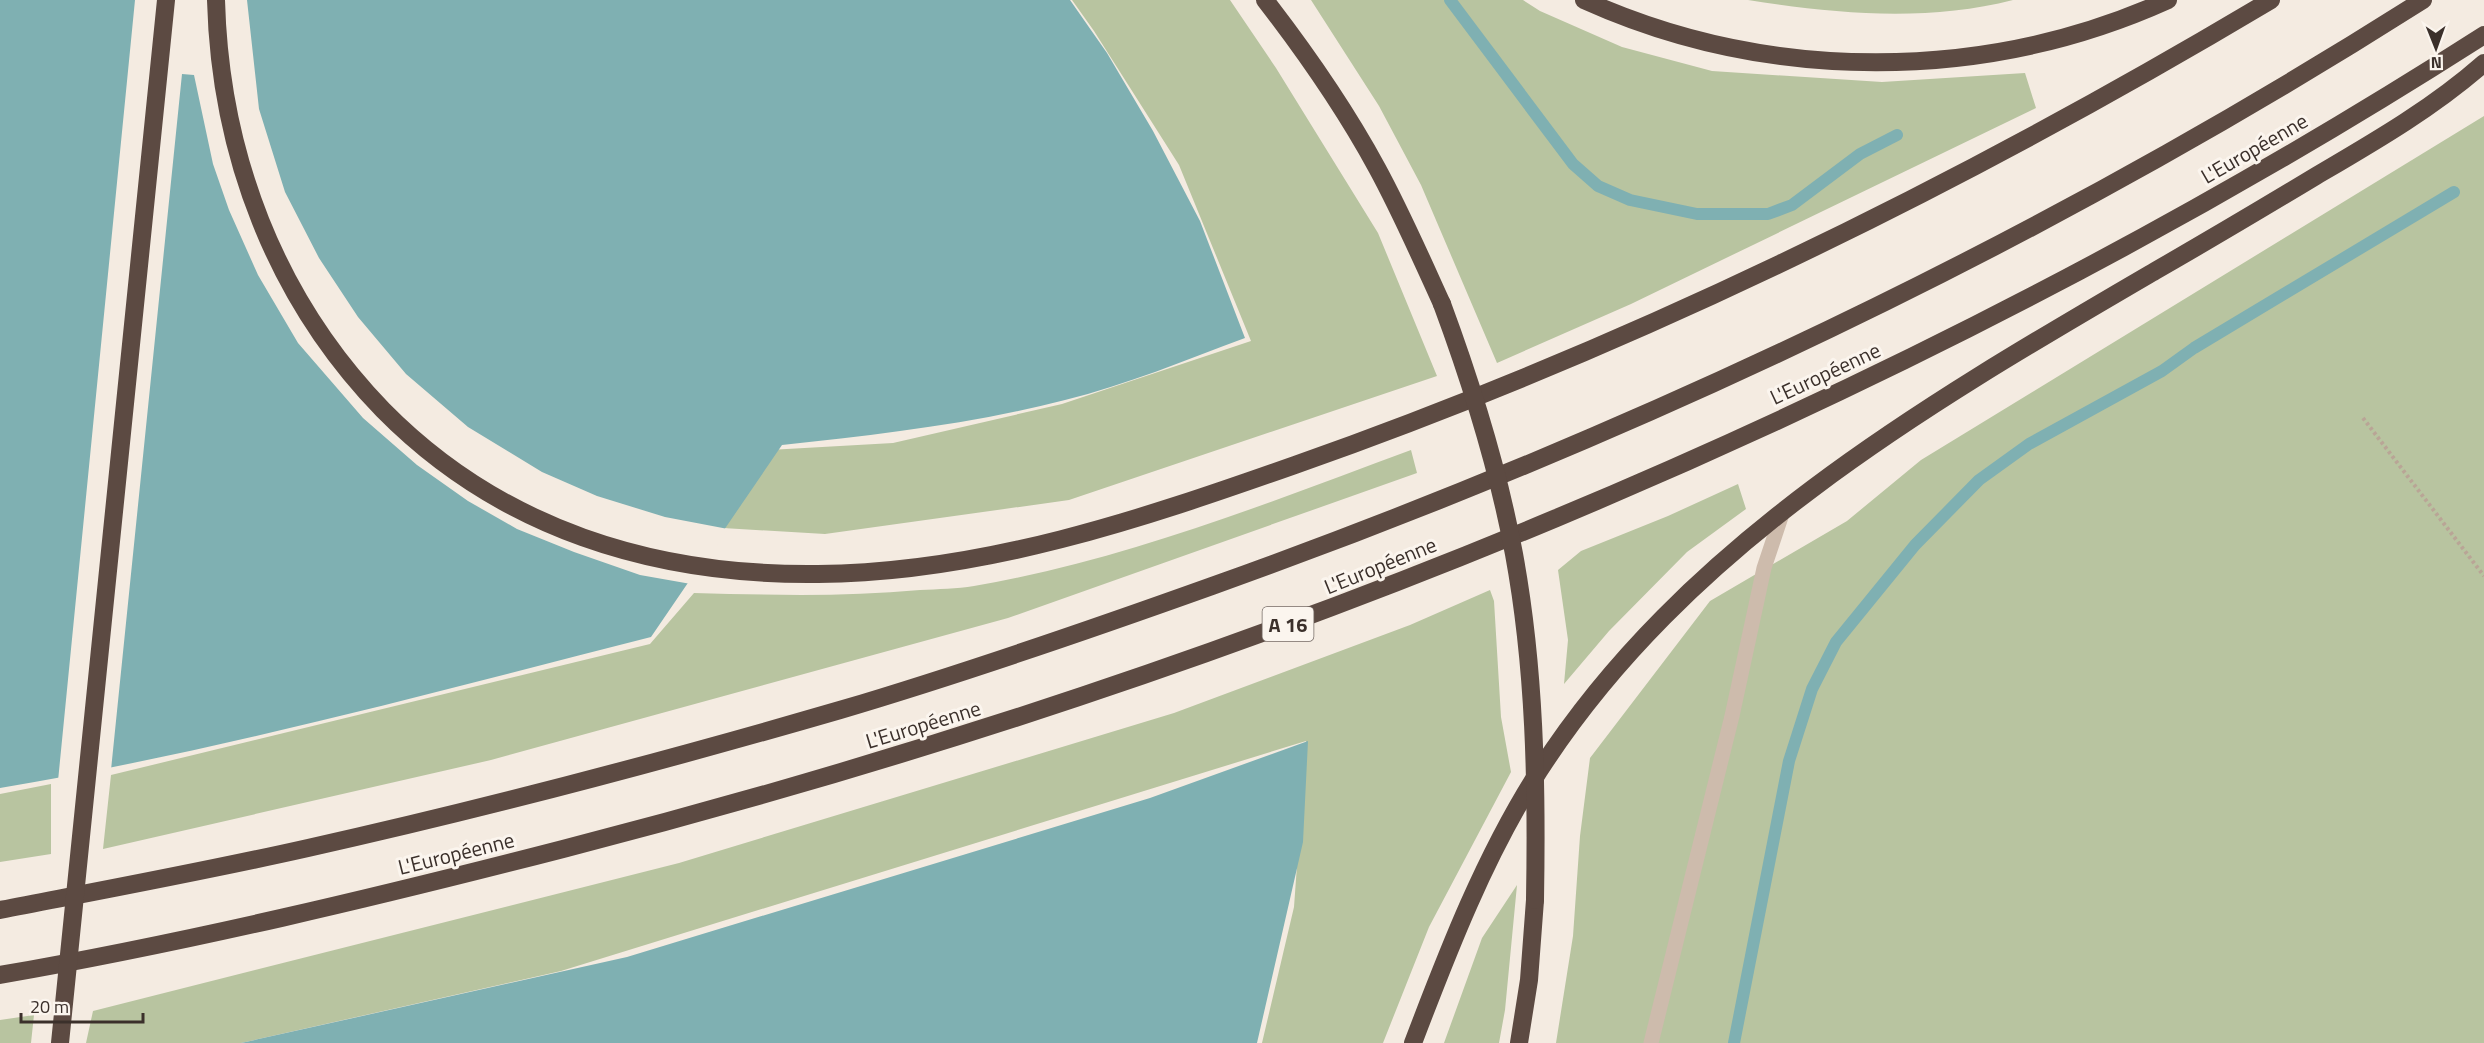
<svg xmlns="http://www.w3.org/2000/svg" width="2484" height="1043" font-family="'Titillium Web',sans-serif">
<style>
.green{fill:#b8c4a0}
.water{fill:#7fb0b2}
.pier{fill:#f4ebe1}
.lines{fill:none;stroke-linecap:round;stroke-linejoin:round}
.stream{stroke:#7fb0b2;stroke-width:12}
.path{stroke:#b9a596;stroke-width:4;stroke-dasharray:3 3;stroke-linecap:butt}
.minor{stroke:#cdbbac;stroke-width:15}
.highway{stroke:#5c4a42;stroke-width:18}
.highway-bridge{stroke:#5c4a42;stroke-width:18}
.labels{text-anchor:middle;dominant-baseline:central;stroke-width:6;stroke-linejoin:round;paint-order:stroke}
.shield{fill:#fbf5ee;stroke:#756b66;stroke-width:1.5}
.shield-label{font-size:20px;font-weight:bold;fill:#3b302b}
.street-label{font-size:21px;fill:#3b302b;stroke:#fbf5ee}
</style>
<rect width="100%" height="100%" fill="#f4ebe1"/>
<!-- green -->
<path class="green" d="M 1072,0 L 1230,0 L 1276,68 L 1378,233 L 1437,376 L 1069,500 L 825,534 L 723,528 L 769,450 L 893,443 L 1062,404 L 1251,341 L 1179,165 L 1094,31 Z
M 1311,0 L 1523,0 L 1540,11 L 1622,47 L 1712,71 L 1882,82 L 2025,73 L 2036,108 L 1631,304 L 1497,363 L 1421,185 L 1379,106 Z
M 1748,0 L 2013,0 C 1927,22 1835,14 1748,0 Z
M 2484,116 L 2484,1043 L 1556,1043 L 1573,936 L 1580,836 L 1590,758 L 1710,601 L 1847,521 L 1921,460 Z
M 1411,450 L 1417,473 L 1008,618 L 491,760 L 103,849 L 111,775 L 650,644 L 694,593 C 770,595 845,597 920,590 C 938,589 957,589 974,586 C 1125,560 1268,503 1411,450 Z
M 1738,484 L 1746,509 L 1687,552 L 1609,631 L 1564,684 L 1568,640 L 1558,570 L 1581,551 L 1668,516 Z
M 1490,590 L 1494,601 L 1501,717 L 1511,772 L 1429,927 L 1383,1043 L 1262,1043 L 1294,907 L 1306,741 L 561,971 L 241,1043 L 86,1043 L 93,1011 L 679,863 L 1174,713 L 1410,625 Z
M 51,784 L 51,854 L 0,862 L 0,794 Z
M 1517,885 L 1505,1010 L 1499,1043 L 1444,1043 L 1482,938 Z
M 34,1015 L 31,1043 L 0,1043 L 0,1020 Z"/>
<!-- water -->
<path class="water" d="M 0,0 L 1070,0 L 1107,53 L 1153,131 L 1200,221 L 1245,338 C 1186,360 1126,385 1065,400 C 972,424 876,435 782,445 L 651,637 C 435,692 219,751 0,788 Z
M 1308,741 L 1303,842 L 1257,1043 L 241,1043 L 627,957 L 1150,798 Z"/>
<!-- pier -->
<path class="pier" d="M 135,0 L 247,0 L 259,109 L 285,192 L 319,258 L 358,317 L 406,374 L 468,427 L 542,472 L 597,496 L 665,517 L 728,529 L 691,584 L 640,575 L 574,552 L 517,529 L 468,501 L 417,465 L 363,418 L 298,343 L 258,275 L 229,210 L 213,164 L 194,75 L 182,74 L 111,770 L 58,781 Z"/>
<g class="lines">
<!-- stream -->
<path class="stream" d="M 1450,0 L 1573,164 L 1598,186 L 1630,200 L 1697,214 L 1768,214 L 1792,205 L 1860,154 L 1897,135
M 1734,1043 L 1789,761 L 1812,689 L 1836,642 L 1915,545 L 1979,480 L 2029,444 L 2162,371 L 2194,348 L 2454,192"/>
<!-- path -->
<path class="path" d="M 2363,418 L 2484,576"/>
<!-- minor -->
<path class="minor" d="M 1651,1043 L 1732,716 L 1764,568 L 1783,511"/>
<!-- highway -->
<path class="highway" d="M 216,0 C 220,153 275,299 383,410 C 500,529 654,576 818,574 C 982,573 1142,519 1295,465 C 1636,345 1961,185 2271,0
M 1265,0 C 1306,53 1345,109 1377,168 C 1401,212 1421,258 1442,304
M 1584,0 C 1768,83 1984,83 2168,0
M 0,910 C 103,890 206,871 308,848 C 487,808 664,761 840,710 C 965,673 1089,630 1212,586 C 1635,435 2044,241 2423,0
M 0,975 C 189,942 377,897 563,849 C 1239,675 1895,412 2484,35
M 1413,1043 C 1448,951 1485,855 1539,771 C 1685,544 1927,404 2155,271 C 2209,240 2263,208 2316,176 C 2374,142 2433,108 2484,63
M 1519,1043 L 1529,980 L 1535,900"/>
<!-- highway-bridge -->
<path class="highway-bridge" d="M 1442,304 C 1472,385 1498,468 1514,554 C 1535,668 1537,784 1535,900
M 60,1043 L 166,0"/>
</g>
<g class="labels">
<!-- shield labels -->
<rect class="shield" x="1262.5" y="607" width="51" height="34" rx="4.5"/>
<g class="shield-label">
<text x="1288" y="624">A 16</text>
</g>
<!-- street labels -->
<g class="street-label">
<text transform="translate(2254 148) rotate(-30)">L'Européenne</text>
<text transform="translate(1825 373) rotate(-25)">L'Européenne</text>
<text transform="translate(1380 565) rotate(-22)">L'Européenne</text>
<text transform="translate(923 724) rotate(-17)">L'Européenne</text>
<text transform="translate(456 853) rotate(-14)">L'Européenne</text>
</g>
</g>
<!-- north arrow -->
<g transform="translate(2436 48) rotate(179)" stroke="#fbf5ee" stroke-width="4.5" paint-order="stroke">
<path d="M0-4.5L10 22L0 15L-10 22Z" fill="#3b302b"/>
<text y="-9" font-size="16" font-weight="bold" text-anchor="middle" fill="#3b302b">N</text>
</g>
<!-- scale -->
<path d="M21 1013v9h122v-9" fill="none" stroke="#3b302b" stroke-width="3"/>
<text x="30" y="1013" font-size="18" fill="#3b302b" stroke="#fbf5ee" stroke-width="4.5" paint-order="stroke">20 m</text>
</svg>
